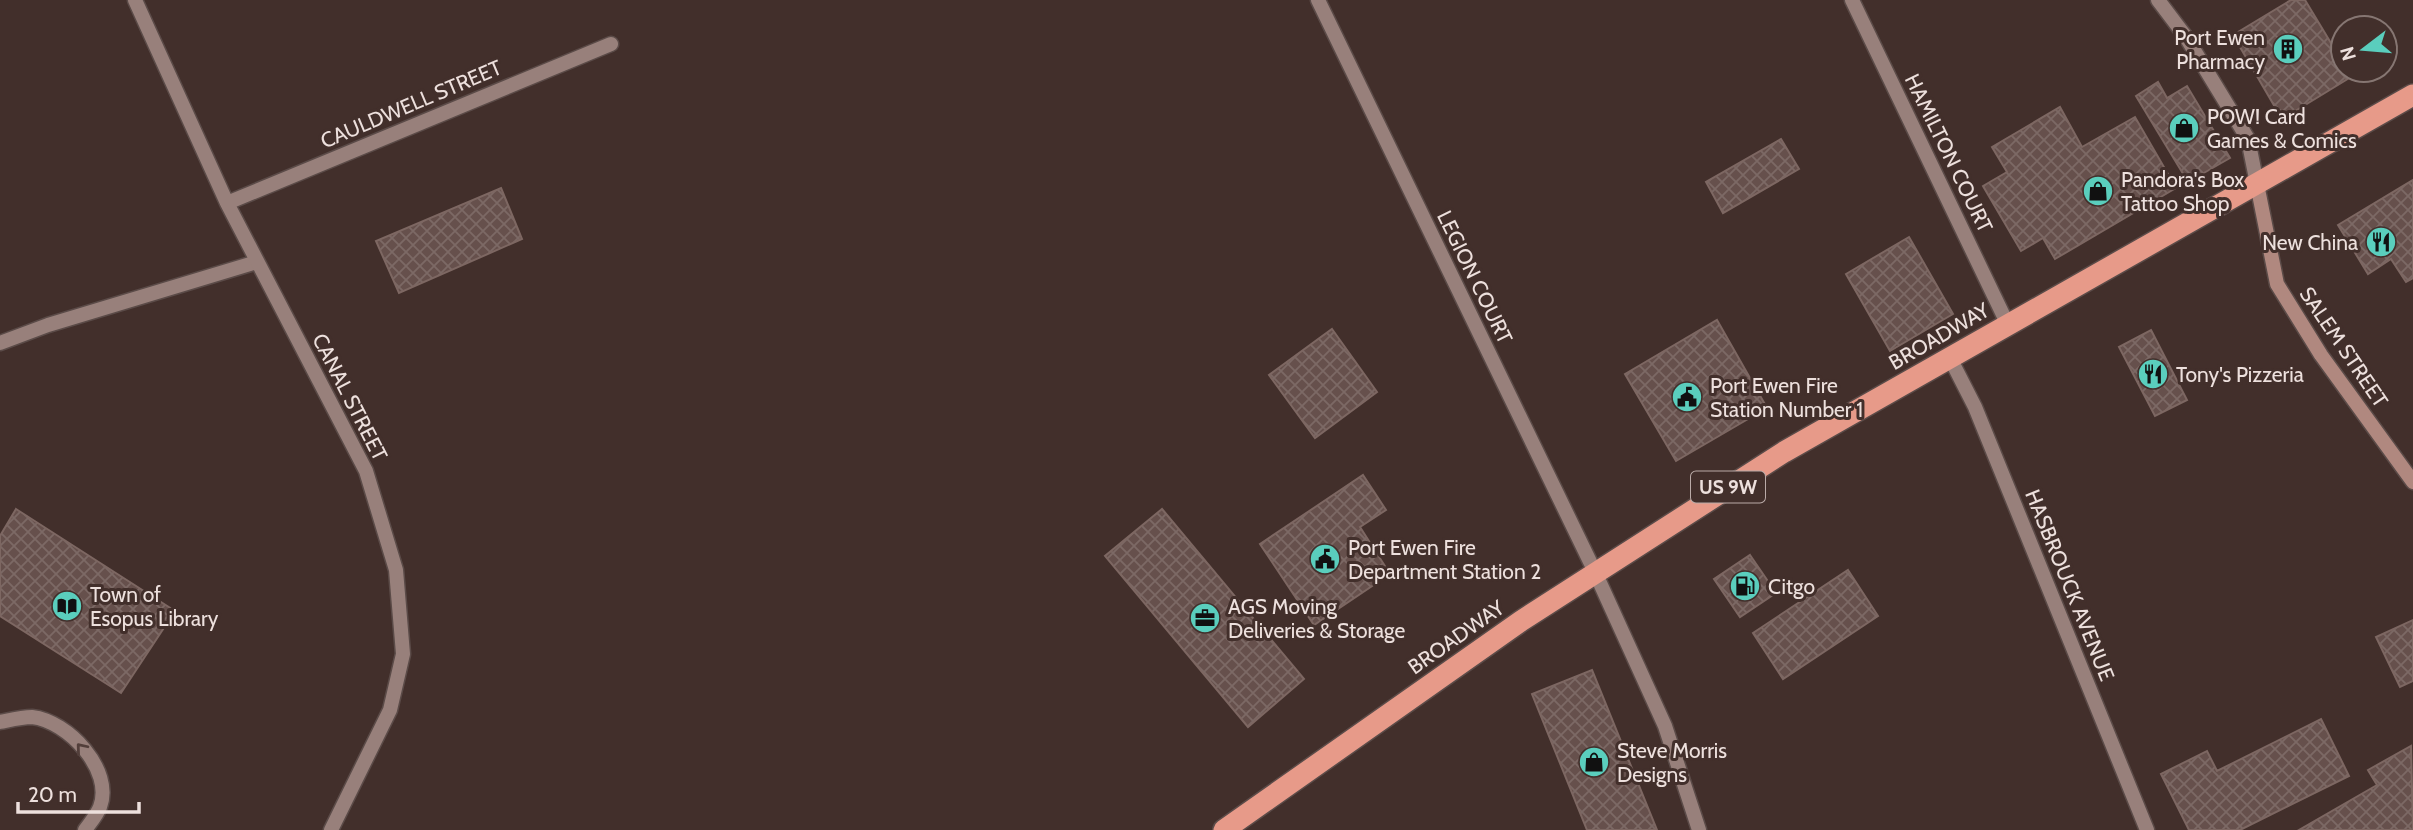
<svg xmlns="http://www.w3.org/2000/svg" width="2413" height="830" font-family="Cabin,sans-serif">
<style>
.building{fill:url(#building-cross-hatch);stroke:#7d6762;stroke-width:2}
.lines{fill:none;stroke-linecap:round;stroke-linejoin:round}
.lane-casing{stroke:#5b4b48;stroke-width:17}
.street-casing{stroke:#5b4b48;stroke-width:17}
.secondary-casing{stroke:#5b4b48;stroke-width:17}
.highway-casing{stroke:#5b4b48;stroke-width:24}
.lane{stroke:#98807b;stroke-width:14}
.street{stroke:#98807b;stroke-width:14}
.secondary{stroke:#b0887f;stroke-width:14}
.highway{stroke:#e79a89;stroke-width:21}
.oneway{stroke:#533f3b}
.labels{text-anchor:middle;dominant-baseline:central;stroke-width:6;stroke-linejoin:round;paint-order:stroke}
.shield{fill:#422f2b;stroke:#baaba8;stroke-width:2}
.shield-label{font-size:19px;font-weight:bold;fill:#ede0dd}
.poi-label{font-size:21px;fill:#ede0dd;stroke:#422f2b;text-anchor:start}
.street-label{font-size:21px;fill:#ede0dd;stroke:#422f2b}
</style>
<defs>
<pattern id="building-cross-hatch" width="8" height="8" patternUnits="userSpaceOnUse" patternTransform="scale(1.75)"><rect width="8" height="8" fill="#66504c"/><path d="M0 0l8 8M0 8l8-8" fill="none" stroke="#7c6965"/></pattern>
</defs>
<rect width="100%" height="100%" fill="#422f2b"/>
<!-- building -->
<path class="building" d="M 2291,0 L 2305,0 L 2343,63 L 2343,70 L 2347,70 L 2351,77 L 2282,119 L 2233,35 Z
M 2158,82 L 2167,98 L 2187,86 L 2230,158 L 2188,182 L 2136,96 Z
M 2060,107 L 2082,147 L 2135,117 L 2176,188 L 2055,259 L 2043,238 L 2021,251 L 1983,186 L 2007,172 L 1992,147 Z
M 1781,139 L 1799,169 L 1723,213 L 1706,182 Z
M 2413,180 L 2413,278 L 2406,282 L 2391,259 L 2368,274 L 2338,225 Z
M 501,188 L 522,239 L 399,293 L 376,241 Z
M 1909,237 L 1953,314 L 1890,351 L 1846,274 Z
M 1717,320 L 1767,408 L 1676,461 L 1625,374 Z
M 1332,329 L 1377,392 L 1315,438 L 1269,375 Z
M 2151,330 L 2187,400 L 2155,416 L 2119,347 Z
M 1363,475 L 1386,510 L 1360,527 L 1390,574 L 1314,625 L 1260,544 Z
M 16,509 L 175,611 L 121,693 L 0,616 L 0,536 Z
M 1162,509 L 1304,679 L 1248,727 L 1105,556 Z
M 1750,555 L 1776,593 L 1740,617 L 1714,579 Z
M 1848,570 L 1878,616 L 1783,679 L 1753,633 Z
M 2413,620 L 2413,681 L 2400,687 L 2376,637 Z
M 1592,670 L 1657,830 L 1587,830 L 1532,694 Z
M 2321,719 L 2349,776 L 2240,830 L 2189,830 L 2161,774 L 2207,751 L 2217,771 Z
M 2411,746 L 2413,830 L 2299,830 L 2377,785 L 2368,770 Z"/>
<g class="lines">
<!-- lane casing -->
<g class="lane-casing">
<path id="lane" d="M 0,343 L 48,325 L 257,262
M 0,722 C 10,720 22,717 32,717 C 68,721 114,770 100,807 C 97,815 90,823 85,830"/>
</g>
<!-- street casing -->
<g class="street-casing">
<path id="street" d="M 135,0 L 227,203 L 366,471 L 396,570 L 403,654 L 390,710 L 331,830
M 1318,0 L 1595,572 L 1665,726 L 1699,830
M 1852,0 L 2008,325
M 2158,0 L 2186,37 L 2248,139 L 2257,184
M 227,203 L 611,44
M 1950,358 L 1975,407 L 2147,830"/>
</g>
<!-- secondary casing -->
<g class="secondary-casing">
<path id="secondary" d="M 2257,184 L 2277,284 L 2321,355 L 2413,482"/>
</g>
<!-- highway casing -->
<g class="highway-casing">
<path id="highway" d="M 1224,830 L 1521,621 L 1784,452 L 2413,95"/>
</g>
<!-- lane -->
<use href="#lane" class="lane"/>
<!-- street -->
<use href="#street" class="street"/>
<!-- secondary -->
<use href="#secondary" class="secondary"/>
<!-- highway -->
<use href="#highway" class="highway"/>
</g>
<!-- one-way arrows -->
<defs><path id="oneway-chevron" d="M-2-3.5L2.5 0L-2 3.5" fill="none" stroke-width="1.6" stroke-linecap="round" stroke-linejoin="round" transform="scale(1.75)"/></defs>
<use class="oneway" href="#oneway-chevron" transform="translate(81 748) rotate(-130)"/>
<!-- icons -->
<defs>
<g id="building-disc" transform="scale(1.575)"><circle r="9.5" fill="#5acebd" stroke="#422f2b"/><path d="M-4-6H4V6H1V3H-1V6H-4ZM-2.5-4.3h1.7v1.8h-1.7ZM.8-4.3h1.7v1.8H.8ZM-2.5-1h1.7V.8h-1.7ZM.8-1h1.7V.8H.8Z" fill="#111"/></g>
<g id="shop-disc" transform="scale(1.575)"><circle r="9.5" fill="#5acebd" stroke="#422f2b"/><path d="M-5-2.5h2.3a2.7 3.5 0 0 1 5.4 0H5L5.5 6h-11ZM-1.5-2.5h3a1.5 2.3 0 0 0-3 0Z" fill="#111"/></g>
<g id="restaurant-disc" transform="scale(1.575)"><circle r="9.5" fill="#5acebd" stroke="#422f2b"/><path d="M-5-6h1v4h1v-4h1v4h1v-4h1v5L-1.5 .5V6h-2V.5L-5-1ZM5-6V6H3V1.5H1.5Q1.5-4 5-6Z" fill="#111"/></g>
<g id="civic-disc" transform="scale(1.575)"><circle r="9.5" fill="#5acebd" stroke="#422f2b"/><path d="M-.6-6.5H3V-4.5H.6V-3L4-1V1h2V6H-6V1h2V-1L-.6-3ZM-1.2 2.5V6h2.4V2.5Z" fill="#111"/></g>
<g id="fuel-disc" transform="scale(1.575)"><circle r="9.5" fill="#5acebd" stroke="#422f2b"/><path d="M-5.5-6h7V0h2V4h1.3V-2.5L3-4.5l.8-.8L6-3V5H2.5V1h-1V6h-7ZM-4.2-4.7v3.2H.2V-4.7Z" fill="#111"/></g>
<g id="library-disc" transform="scale(1.575)"><circle r="9.5" fill="#5acebd" stroke="#422f2b"/><path d="M-6-4Q-3-5.5-.7-3.5V5Q-3 3-6 4ZM6-4Q3-5.5 .7-3.5V5Q3 3 6 4Z" fill="#111"/></g>
<g id="office-disc" transform="scale(1.575)"><circle r="9.5" fill="#5acebd" stroke="#422f2b"/><path d="M-6-3h4V-5.5h4V-3h4V5H-6ZM-1-4.5V-3h2v-1.5ZM-6 0V1H6V0Z" fill="#111"/></g>
</defs>
<g fill-rule="evenodd">
<use href="#building-disc" x="2288" y="49"/>
<use href="#shop-disc" x="2184" y="128"/>
<use href="#shop-disc" x="2098" y="191"/>
<use href="#restaurant-disc" x="2381" y="242"/>
<use href="#restaurant-disc" x="2153" y="374"/>
<use href="#civic-disc" x="1687" y="397"/>
<use href="#civic-disc" x="1325" y="559"/>
<use href="#fuel-disc" x="1745" y="586"/>
<use href="#library-disc" x="67" y="606"/>
<use href="#office-disc" x="1205" y="618"/>
<use href="#shop-disc" x="1594" y="762"/>
</g>
<g class="labels">
<!-- shield labels -->
<rect class="shield" x="1691" y="471.5" width="74" height="31" rx="5"/>
<g class="shield-label">
<text x="1728" y="487">US 9W</text>
</g>
<!-- poi labels -->
<g class="poi-label">
<text x="2265" y="37" text-anchor="end">Port Ewen<tspan x="2265" dy="24">Pharmacy</tspan></text>
<text x="2207" y="116">POW! Card<tspan x="2207" dy="24">Games &amp; Comics</tspan></text>
<text x="2121" y="179">Pandora's Box<tspan x="2121" dy="24">Tattoo Shop</tspan></text>
<text x="2358" y="242" text-anchor="end">New China</text>
<text x="2176" y="374">Tony's Pizzeria</text>
<text x="1710" y="385">Port Ewen Fire<tspan x="1710" dy="24">Station Number 1</tspan></text>
<text x="1348" y="547">Port Ewen Fire<tspan x="1348" dy="24">Department Station 2</tspan></text>
<text x="1768" y="586">Citgo</text>
<text x="90" y="594">Town of<tspan x="90" dy="24">Esopus Library</tspan></text>
<text x="1228" y="606">AGS Moving<tspan x="1228" dy="24">Deliveries &amp; Storage</tspan></text>
<text x="1617" y="750">Steve Morris<tspan x="1617" dy="24">Designs</tspan></text>
</g>
<!-- street labels -->
<g class="street-label">
<text transform="translate(411 104) rotate(-23)">CAULDWELL STREET</text>
<text transform="translate(1949 153) rotate(64)">HAMILTON COURT</text>
<text transform="translate(1475 277) rotate(64)">LEGION COURT</text>
<text transform="translate(1939 336) rotate(-30)">BROADWAY</text>
<text transform="translate(2344 347) rotate(56)">SALEM STREET</text>
<text transform="translate(350 397) rotate(63)">CANAL STREET</text>
<text transform="translate(2070 585) rotate(68)">HASBROUCK AVENUE</text>
<text transform="translate(1456 637) rotate(-35)">BROADWAY</text>
</g>
</g>
<!-- north arrow -->
<g transform="translate(2364 49) rotate(254)"><circle r="33" fill="#422f2b" stroke="#867672" stroke-width="2"/>
<path d="M0-5L12 26L0 18L-12 26Z" fill="#5acebd"/>
<text y="-10" font-size="19" font-weight="bold" text-anchor="middle" fill="#ede0dd">N</text>
</g>
<!-- scale -->
<path d="M18 802v10h121v-10" fill="none" stroke="#ede0dd" stroke-width="3.5"/>
<text x="28" y="802" font-size="21" fill="#ede0dd" stroke="#422f2b" stroke-width="5" paint-order="stroke">20 m</text>
</svg>
